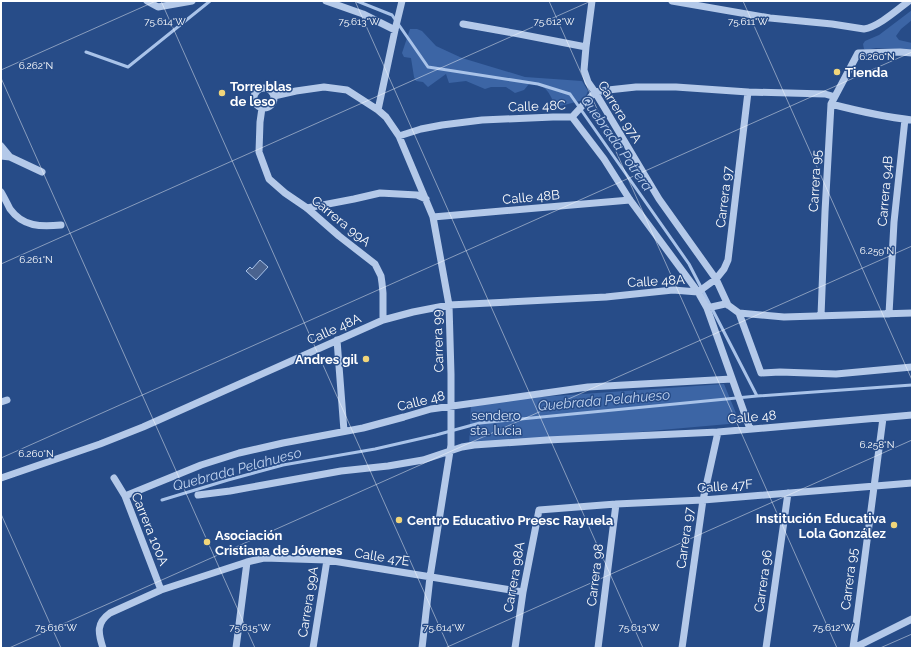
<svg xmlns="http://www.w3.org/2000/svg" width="913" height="649" font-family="Raleway,sans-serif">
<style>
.green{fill:#3c65a5}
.water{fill:#4a638f;stroke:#a9c3e9}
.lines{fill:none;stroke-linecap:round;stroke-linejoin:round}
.stream{stroke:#a9c3e9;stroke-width:3}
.minor{stroke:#b4c9e9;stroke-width:7}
.ticks{fill:none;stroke:#fff;stroke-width:1;stroke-opacity:0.45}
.poi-dot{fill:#f1d57a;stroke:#274c88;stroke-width:1.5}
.labels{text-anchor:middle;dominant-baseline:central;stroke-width:3;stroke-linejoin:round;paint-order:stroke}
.poi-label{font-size:13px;font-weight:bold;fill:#fff;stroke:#274c88;text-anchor:start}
.street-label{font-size:13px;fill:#fff;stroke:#274c88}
.park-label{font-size:13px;fill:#d8e4f7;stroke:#274c88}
.water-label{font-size:14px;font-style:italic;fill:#c0d3f0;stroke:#274c88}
.ticks-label{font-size:10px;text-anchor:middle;fill:#fff;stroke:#274c88;stroke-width:3;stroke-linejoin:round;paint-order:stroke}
</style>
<rect width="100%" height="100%" fill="#274c88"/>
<!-- green -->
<path class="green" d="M 912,10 L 912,20 L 901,29 L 896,36 L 899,40 L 912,43 L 912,50 L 876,48 L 866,50 L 864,49 L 863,44 L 865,41 L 879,35 Z
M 410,29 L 417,29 L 422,31 L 436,46 L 462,58 L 525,77 L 582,81 L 588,91 L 584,100 L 556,107 C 549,93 547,84 529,84 L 524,90 L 515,93 L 506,87 L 491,87 L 485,89 L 466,81 L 449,83 L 446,74 L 428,87 L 423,82 L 416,81 L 414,77 L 411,58 L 404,57 L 402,53 Z
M 724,384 L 740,423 L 469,447 L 471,402 Z"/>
<!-- water -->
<path class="water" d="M 260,260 L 268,267 L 256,280 L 246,271 L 250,267 L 252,269 Z"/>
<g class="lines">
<!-- stream -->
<path class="stream" d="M 357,1 L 392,15 L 428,67 L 538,84 L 570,94 L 689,264 L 757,396
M 86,52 L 128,67 L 210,1
M 162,500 L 228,480 L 283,465 L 375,449 L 436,435 L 480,423 L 757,396 L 912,385"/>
<!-- minor -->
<path class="minor" d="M 147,1 L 158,7 L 192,1
M 326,1 L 363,14 L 395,30
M 592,1 L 586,47 L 584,70 L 588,82 L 595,92 L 659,199 L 716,279 L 728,305
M 672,1 L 770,18 L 832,24 L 864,29 C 878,27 897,10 909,1
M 463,24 L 519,34 L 586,47
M254 98a10 10 0 1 1 20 0a10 10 0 1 1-20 0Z
M 274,96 L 296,91 L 324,87 L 347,90 L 378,110 L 386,117 L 399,136 L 433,217 L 449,305 L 451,374 L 451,445 L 430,577 L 422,648
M 831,104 C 858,111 885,117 912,120
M 262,108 L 260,122 L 259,152 L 269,179 L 285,193 L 307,208 L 339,236 L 375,264 L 381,276 L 382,283 L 383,293 L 383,320
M 378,110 L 395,30 L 402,1
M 572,117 L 604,159 L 630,200 L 698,292 L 707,308 L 750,429
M 399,136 L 421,129 L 442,125 L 482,120 L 553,117 L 572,117 L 595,92 L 608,90 L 636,87 L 676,87 L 748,92 L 825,94 L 832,96 L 834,97
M 1,146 L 10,157 L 1,156
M 10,157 L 42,172
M 1,192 C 4,197 7,203 10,209 C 23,227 41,227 61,225
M 307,208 L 354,199 L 380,193 L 417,195 L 426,199
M 433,217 L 630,200
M 698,292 L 716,279 L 724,269 L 728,260 L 748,92
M 707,308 L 725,304 L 728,305 L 739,313 L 784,317 L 912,313
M 739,313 L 761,373 L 780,372 L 836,374 L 912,367
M 889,314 L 894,222 L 905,119
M 821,316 L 825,212 L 831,104 L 858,53 L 900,52 L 912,53
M 337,340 L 344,431
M 1,402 L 7,400
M 1,478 L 100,444 L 143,427 L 383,320 L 413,312 L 449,305 L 606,297 L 673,290 L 698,292
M 114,478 L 125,496 L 161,590
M 198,495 L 230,491 L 341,471 L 388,466 L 423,460 L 462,447 L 474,445 L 547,440 L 718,432 L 912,415
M 125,496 L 201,465 L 239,453 L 283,443 L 363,428 L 404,417 L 431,409 L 588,387 L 732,379
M 103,648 C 98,633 96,623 110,613 L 161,590 L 247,562 L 264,558 L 327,560 L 523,592
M 236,648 L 247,562
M 313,648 L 327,560
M 515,648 L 523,592 L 539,510 L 616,504 L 703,500 L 912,483
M 598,648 L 616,504
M 682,648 L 703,500 L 718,432
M 766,648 L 788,493
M 853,648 L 883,418
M 854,648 L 912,619"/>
</g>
<!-- ticks -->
<path class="ticks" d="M 161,1 L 449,648M 355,1 L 643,648M 549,1 L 837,648M 743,1 L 912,380M 1,70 L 156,1M 1,78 L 255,648M 1,264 L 591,1M 1,458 L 912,52M 1,514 L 61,648M 9,648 L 912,246M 445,648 L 912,440M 880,648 L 912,634"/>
<!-- markers -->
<g class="poi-dot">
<circle cx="837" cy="72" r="4"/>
<circle cx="222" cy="93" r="4"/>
<circle cx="366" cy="359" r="4"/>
<circle cx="399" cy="520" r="4"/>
<circle cx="894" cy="525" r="4"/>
<circle cx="207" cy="542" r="4"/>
</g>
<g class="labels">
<!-- poi labels -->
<g class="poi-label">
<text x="845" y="72">Tienda</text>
<text x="230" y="86">Torre blas<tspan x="230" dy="15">de leso</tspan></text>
<text x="358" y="359" text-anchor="end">Andres gil</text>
<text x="886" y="518" text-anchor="end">Institución Educativa<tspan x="886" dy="15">Lola González</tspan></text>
<text x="407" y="520">Centro Educativo Preesc Rayuela</text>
<text x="215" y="535">Asociación<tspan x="215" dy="15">Cristiana de Jóvenes</tspan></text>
</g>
<!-- street labels -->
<g class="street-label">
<text transform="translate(537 106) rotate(-2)">Calle 48C</text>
<text transform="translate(620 112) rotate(58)">Carrera 97A</text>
<text transform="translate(815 181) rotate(-87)">Carrera 95</text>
<text transform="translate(885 191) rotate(-85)">Carrera 94B</text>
<text transform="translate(531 197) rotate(-5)">Calle 48B</text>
<text transform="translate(724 197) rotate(-83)">Carrera 97</text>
<text transform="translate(341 221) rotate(39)">Carrera 99A</text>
<text transform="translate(656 281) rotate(-3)">Calle 48A</text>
<text transform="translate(334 329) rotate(-24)">Calle 48A</text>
<text transform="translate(438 341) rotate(-92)">Carrera 99</text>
<text transform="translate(421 401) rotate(-14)">Calle 48</text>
<text transform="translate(752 417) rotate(-5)">Calle 48</text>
<text transform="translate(725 486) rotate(-4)">Calle 47F</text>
<text transform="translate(150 529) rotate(68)">Carrera 100A</text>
<text transform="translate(685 538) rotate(-82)">Carrera 97</text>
<text transform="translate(382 557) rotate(9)">Calle 47E</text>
<text transform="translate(595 575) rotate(-83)">Carrera 98</text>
<text transform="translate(514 577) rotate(-80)">Carrera 98A</text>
<text transform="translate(849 579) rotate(-83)">Carrera 95</text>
<text transform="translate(763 581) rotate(-82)">Carrera 96</text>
<text transform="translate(308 602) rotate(-81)">Carrera 99A</text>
</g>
<!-- park labels -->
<g class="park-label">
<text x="496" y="415">sendero<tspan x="496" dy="15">sta. lucia</tspan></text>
</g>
<!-- water labels -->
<g class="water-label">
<text transform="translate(617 143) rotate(55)">Quebrada Potrera</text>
<text transform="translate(604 400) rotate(-5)">Quebrada Pelahueso</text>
<text transform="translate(237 469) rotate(-15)">Quebrada Pelahueso</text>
</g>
</g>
<g class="ticks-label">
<text x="165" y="25">75.614°W</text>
<text x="359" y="25">75.613°W</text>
<text x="554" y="25">75.612°W</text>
<text x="748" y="25">75.611°W</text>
<text x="877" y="60">6.260°N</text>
<text x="36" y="69">6.262°N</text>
<text x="877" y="254">6.259°N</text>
<text x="36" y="263">6.261°N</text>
<text x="877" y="448">6.258°N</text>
<text x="36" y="457">6.260°N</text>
<text x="56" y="631">75.616°W</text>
<text x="250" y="631">75.615°W</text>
<text x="444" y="631">75.614°W</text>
<text x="639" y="631">75.613°W</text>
<text x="833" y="631">75.612°W</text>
</g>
<!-- border -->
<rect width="913" height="649" fill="none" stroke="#ffffff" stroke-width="4"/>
</svg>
